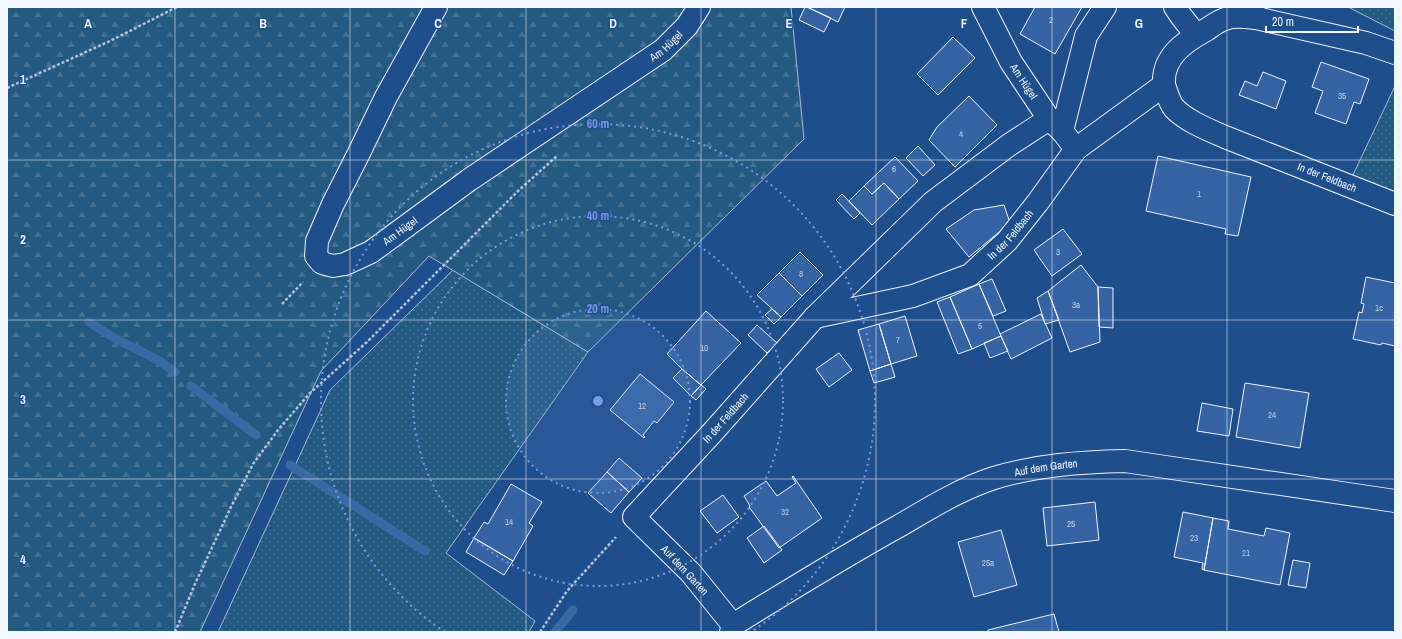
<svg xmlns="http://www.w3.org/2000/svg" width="1402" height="639" font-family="'Archivo Narrow',sans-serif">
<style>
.grass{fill:url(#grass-dots);stroke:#a8bbd7}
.forest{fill:url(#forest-firs);stroke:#a8bbd7}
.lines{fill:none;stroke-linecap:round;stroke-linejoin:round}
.stream{stroke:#3b69a3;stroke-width:9}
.building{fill:#3563a3;stroke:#f2f6ff}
.minor-casing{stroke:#f2f6ff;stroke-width:24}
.tertiary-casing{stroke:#f2f6ff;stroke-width:24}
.path{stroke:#b3c4dc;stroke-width:2.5;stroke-dasharray:3 2;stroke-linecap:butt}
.minor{stroke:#1f4e8c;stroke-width:22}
.tertiary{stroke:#1f4e8c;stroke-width:22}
.grid{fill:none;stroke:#f2f6ff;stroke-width:1;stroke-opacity:0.55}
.ring{fill:none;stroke:#7d9aea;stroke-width:2;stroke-dasharray:2 4}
.labels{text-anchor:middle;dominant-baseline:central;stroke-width:3;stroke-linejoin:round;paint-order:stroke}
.number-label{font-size:9px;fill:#c3d1e8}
.street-label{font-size:11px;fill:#f2f6ff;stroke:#1f4e8c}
.grid-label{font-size:13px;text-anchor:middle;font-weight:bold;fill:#f2f6ff;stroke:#1f4e8c;stroke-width:3;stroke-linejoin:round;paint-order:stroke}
.centre{fill:#7d9aea;stroke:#1f4e8c;stroke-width:2}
.ring-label{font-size:12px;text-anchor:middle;font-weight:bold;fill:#7d9aea;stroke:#1f4e8c;stroke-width:3;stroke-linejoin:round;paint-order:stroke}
</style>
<defs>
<pattern id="grass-dots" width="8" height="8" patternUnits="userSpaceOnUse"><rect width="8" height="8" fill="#245a82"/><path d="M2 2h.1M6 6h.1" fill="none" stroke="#447295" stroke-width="1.8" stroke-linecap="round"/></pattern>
<pattern id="forest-firs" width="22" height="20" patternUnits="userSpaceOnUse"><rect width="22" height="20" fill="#245a82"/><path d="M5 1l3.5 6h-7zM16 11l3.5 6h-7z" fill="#447295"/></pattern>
</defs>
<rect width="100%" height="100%" fill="#1f4e8c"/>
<!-- grass -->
<path class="grass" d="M 1348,7 L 1395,7 L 1395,31 Z
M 1395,86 L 1395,193 L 1352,177 Z
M 453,270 L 588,352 L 446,553 L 535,621 L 529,632 L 218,632 L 330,390 Z"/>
<!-- forest -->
<path class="forest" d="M 7,7 L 791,7 L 804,139 L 588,352 L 429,256 L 321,371 L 200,632 L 7,632 Z"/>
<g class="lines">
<!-- stream -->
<path class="stream" d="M 89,322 L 114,338 L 158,360 L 175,372
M 191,386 L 256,435
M 290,465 L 425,551
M 555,632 L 573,610"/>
</g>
<!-- building -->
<path class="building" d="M 805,7 L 807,7 L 831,18 L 824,32 L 799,20 Z
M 807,7 L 845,7 L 838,22 Z
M 1035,7 L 1082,7 L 1055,54 L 1020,34 Z
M 953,37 L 975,58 L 938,95 L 917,74 Z
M 1321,62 L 1369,79 L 1360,104 L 1354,102 L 1346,124 L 1315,113 L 1323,91 L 1312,87 Z
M 1263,72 L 1286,81 L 1276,109 L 1239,95 L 1245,81 L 1257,86 Z
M 969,96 L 997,125 L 955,167 L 929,140 L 937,127 Z
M 918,146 L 935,165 L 923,176 L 906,158 Z
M 1158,156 L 1251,177 L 1238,236 L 1225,234 L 1226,229 L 1146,211 Z
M 895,157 L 918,181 L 899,199 L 884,183 L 872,194 L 864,186 Z
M 884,183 L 899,199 L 872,225 L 849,201 L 864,186 L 872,194 Z
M 842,194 L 860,213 L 854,219 L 836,200 Z
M 1004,205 L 1010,223 L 969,257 L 946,229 L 974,210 Z
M 1063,229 L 1082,254 L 1052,276 L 1034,250 Z
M 800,252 L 823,275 L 802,296 L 779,273 Z
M 1081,265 L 1098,287 L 1100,342 L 1070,352 L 1048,291 Z
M 779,273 L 802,296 L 781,317 L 757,295 Z
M 1366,277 L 1395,283 L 1395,346 L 1382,343 L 1381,345 L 1353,339 L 1359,312 L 1362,313 L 1364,304 L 1361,303 Z
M 992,279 L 1006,311 L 993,316 L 979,284 Z
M 979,284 L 1001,336 L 972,349 L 950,297 Z
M 1098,287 L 1113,288 L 1113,328 L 1099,327 Z
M 1048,291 L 1059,320 L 1045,324 L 1037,298 Z
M 950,297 L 972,349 L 958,354 L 937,302 Z
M 772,309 L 781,317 L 774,324 L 765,315 Z
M 706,311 L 741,343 L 701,385 L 682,369 L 667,354 Z
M 1041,314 L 1052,338 L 1011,359 L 1000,334 Z
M 905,316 L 917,356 L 891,364 L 879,324 Z
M 879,324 L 891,364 L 870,371 L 858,330 Z
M 757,325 L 777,343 L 767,353 L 748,335 Z
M 1001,336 L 1008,351 L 990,358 L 984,343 Z
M 839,353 L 852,370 L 829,387 L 816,369 Z
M 891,364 L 895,377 L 874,383 L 870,371 Z
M 682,369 L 701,385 L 691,396 L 673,378 Z
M 640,374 L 674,402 L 657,423 L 654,421 L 643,435 L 645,437 L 644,438 L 610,410 Z
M 1245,383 L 1309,393 L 1300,448 L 1236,437 Z
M 701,385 L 706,389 L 696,400 L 691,396 Z
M 1202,403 L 1233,409 L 1229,436 L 1197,431 Z
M 619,458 L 642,478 L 629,492 L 607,472 Z
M 607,472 L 629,492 L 611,513 L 588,493 Z
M 793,476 L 822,518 L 779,548 L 749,507 L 750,506 L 744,496 L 766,481 L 777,496 L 796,483 L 792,477 Z
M 511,484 L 542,502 L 529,523 L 533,526 L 513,561 L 474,538 L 484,522 L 488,524 Z
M 723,495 L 739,517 L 717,533 L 700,511 Z
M 1095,502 L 1099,540 L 1047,546 L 1043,508 Z
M 1183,512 L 1213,518 L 1204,570 L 1202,569 L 1203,563 L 1174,557 Z
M 1213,518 L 1229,521 L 1228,529 L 1264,536 L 1266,528 L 1290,533 L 1280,585 L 1204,570 Z
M 764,526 L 782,550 L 764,563 L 747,538 Z
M 1001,530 L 1017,585 L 974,597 L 958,542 Z
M 474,538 L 513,561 L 504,575 L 466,552 Z
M 1293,560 L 1310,563 L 1306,588 L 1288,585 Z
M 1054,614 L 1059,632 L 988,632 L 988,630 Z"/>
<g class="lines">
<!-- minor casing -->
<g class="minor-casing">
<g id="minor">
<path id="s1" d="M 436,7 L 386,97 L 358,155 L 333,204 L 317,241 L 316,256 L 322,263 L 333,266 L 345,264 L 371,252 L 469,180 L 663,50 L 687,26 L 699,7"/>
<path id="s2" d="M 983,7 L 1011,62 L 1049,119 L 1062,131 L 1076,149"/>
<path d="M 1175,7 L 1181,16 L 1196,35"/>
<path id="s3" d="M 1164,85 C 1167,93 1169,102 1174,108 C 1186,121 1209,130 1225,137 L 1395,204"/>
<path d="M 1062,131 L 1086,36 L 1105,7"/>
<path d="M 815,317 L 933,202 L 1009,145 L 1049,119"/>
<path id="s4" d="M 733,625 C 788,591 843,557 899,526 C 930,508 960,489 994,478 C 1037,465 1081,462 1125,461 L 1395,501"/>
<path id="s5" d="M 731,632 L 733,625 L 691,573 L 634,517 L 711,434 L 815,317 L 913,296 L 970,275 L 1007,241 L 1038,202 L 1076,149 L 1164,85 C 1162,57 1184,42 1206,30 C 1212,26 1218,21 1225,19 C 1235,15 1245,17 1256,18 L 1252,7"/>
</g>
</g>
<!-- tertiary casing -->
<g class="tertiary-casing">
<path id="tertiary" d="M 1256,18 L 1366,43 L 1395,53"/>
</g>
<!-- path -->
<path class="path" d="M 7,88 L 110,41 L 177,7
M 282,304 L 303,282
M 175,632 L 195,584 L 230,509 L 253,464 L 278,430 L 310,393 L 367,342 L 518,191 L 558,155
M 540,632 L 567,591 L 616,537"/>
<!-- minor -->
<use href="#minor" class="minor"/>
<!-- tertiary -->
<use href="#tertiary" class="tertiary"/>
</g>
<!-- grid -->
<path class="grid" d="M 175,7 L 175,632M 350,7 L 350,632M 526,7 L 526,632M 701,7 L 701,632M 876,7 L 876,632M 1052,7 L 1052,632M 1227,7 L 1227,632M 7,160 L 1395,160M 7,320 L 1395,320M 7,479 L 1395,479"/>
<!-- distance rings -->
<circle cx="598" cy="401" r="92" fill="#7d9aea" fill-opacity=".12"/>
<g class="ring">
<circle cx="598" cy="401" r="92"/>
<circle cx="598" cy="401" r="185"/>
<path d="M445 632A277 277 0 1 1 751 632"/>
</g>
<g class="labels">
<!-- number labels -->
<g class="number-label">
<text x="1051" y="20">2</text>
<text x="1342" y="96">35</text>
<text x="961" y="134">4</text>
<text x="894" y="169">6</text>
<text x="1199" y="194">1</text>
<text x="1058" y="252">3</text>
<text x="801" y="274">8</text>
<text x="1076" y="305">3a</text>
<text x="1379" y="308">1c</text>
<text x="980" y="326">5</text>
<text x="898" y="340">7</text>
<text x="704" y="348">10</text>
<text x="642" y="406">12</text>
<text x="1272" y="415">24</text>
<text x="785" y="512">32</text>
<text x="509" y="522">14</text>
<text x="1071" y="524">25</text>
<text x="1194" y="538">23</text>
<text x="1246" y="553">21</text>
<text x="988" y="563">25a</text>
</g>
<!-- street labels -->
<g class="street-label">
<text stroke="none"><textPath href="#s1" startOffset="699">Am Hügel</textPath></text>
<text stroke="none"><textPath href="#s2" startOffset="85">Am Hügel</textPath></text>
<text stroke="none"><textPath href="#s3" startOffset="194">In der Feldbach</textPath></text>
<text stroke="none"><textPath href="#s1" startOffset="375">Am Hügel</textPath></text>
<text stroke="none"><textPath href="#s5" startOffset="642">In der Feldbach</textPath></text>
<text stroke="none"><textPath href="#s5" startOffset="289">In der Feldbach</textPath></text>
<text stroke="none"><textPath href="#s4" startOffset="353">Auf dem Garten</textPath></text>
<text transform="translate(685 570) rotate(47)">Auf dem Garten</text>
</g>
</g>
<g class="grid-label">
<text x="88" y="28">A</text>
<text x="263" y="28">B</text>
<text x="438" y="28">C</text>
<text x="613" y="28">D</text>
<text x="789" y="28">E</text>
<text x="964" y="28">F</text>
<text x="1139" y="28">G</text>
<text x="23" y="84">1</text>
<text x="23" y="244">2</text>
<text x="23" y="404">3</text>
<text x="23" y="564">4</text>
</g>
<circle cx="598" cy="401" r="6" class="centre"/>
<g class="ring-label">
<text x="598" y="128">60 m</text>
<text x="598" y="220">40 m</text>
<text x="598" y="313">20 m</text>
</g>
<!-- border -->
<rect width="1402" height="639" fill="none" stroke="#f2f6ff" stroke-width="16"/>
<!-- scale -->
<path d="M1266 26v6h92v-6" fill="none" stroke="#f2f6ff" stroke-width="2"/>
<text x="1272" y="26" font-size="12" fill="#f2f6ff" stroke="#1f4e8c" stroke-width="3" paint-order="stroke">20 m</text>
</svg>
